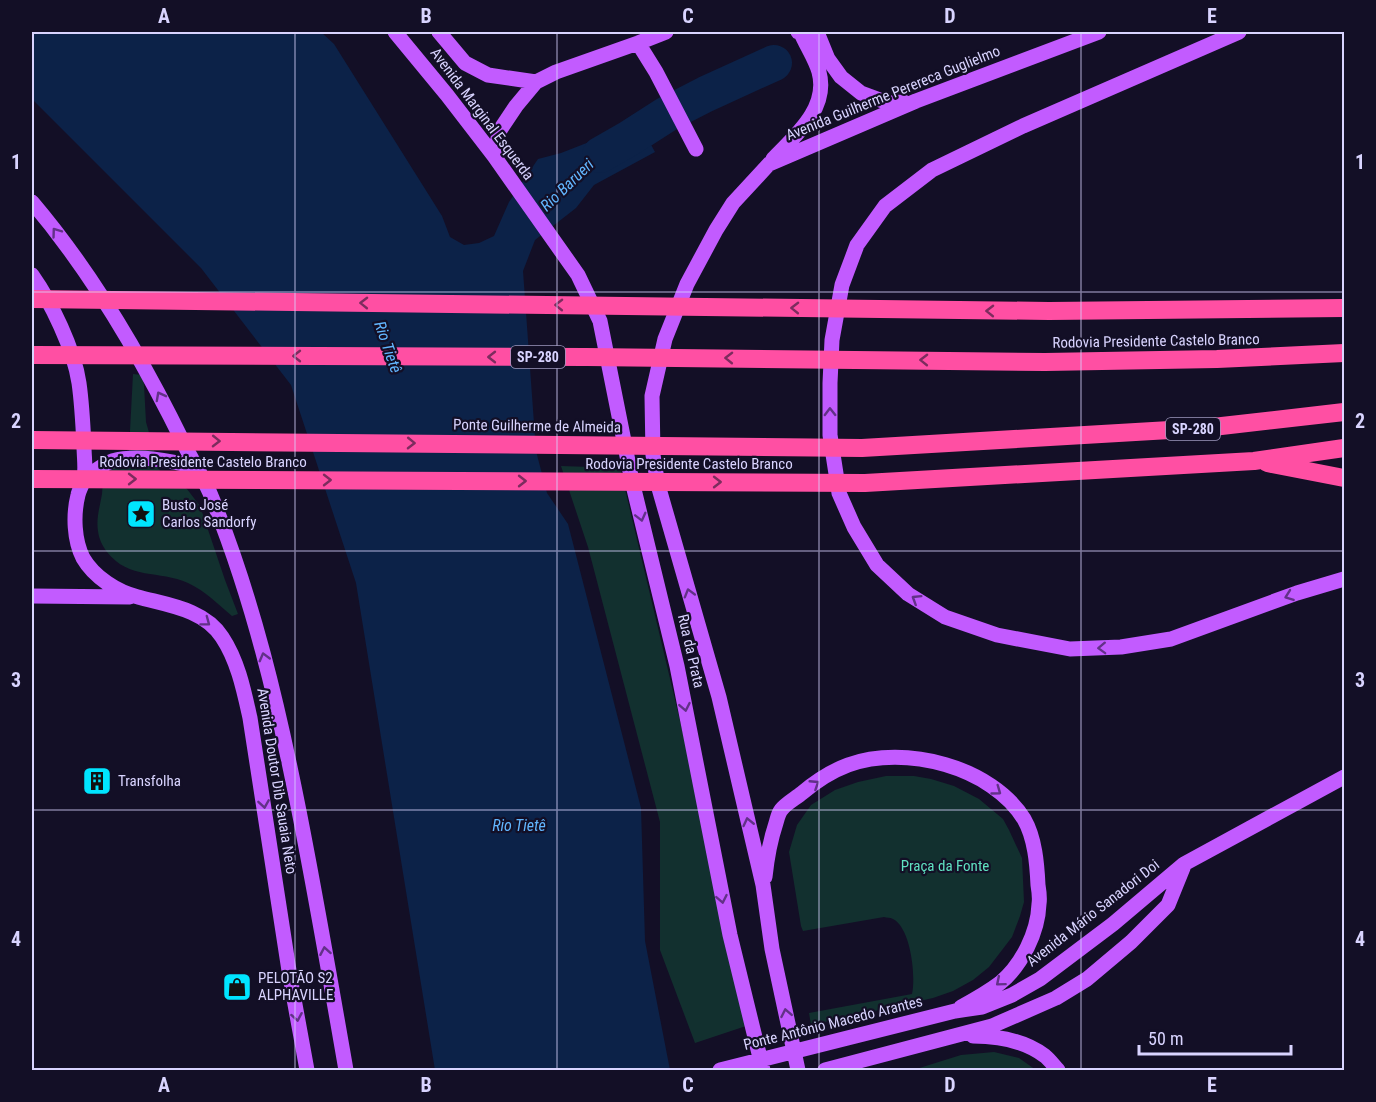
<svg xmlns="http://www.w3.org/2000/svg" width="1376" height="1102" font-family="'Roboto Condensed',sans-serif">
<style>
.green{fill:#12302f}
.water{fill:#0c2248}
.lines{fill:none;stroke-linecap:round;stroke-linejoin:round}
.river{stroke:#0c2248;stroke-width:36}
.major{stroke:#c25bff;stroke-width:15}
.highway{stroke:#ff4fa3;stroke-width:18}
.oneway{stroke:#623188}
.oneway2{stroke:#7d2c5e}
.grid{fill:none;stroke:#d9d4ff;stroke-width:1.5;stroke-opacity:0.55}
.labels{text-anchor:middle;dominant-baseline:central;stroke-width:4.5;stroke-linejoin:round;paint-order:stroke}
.shield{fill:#130f26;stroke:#9e99be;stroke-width:1.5}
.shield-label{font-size:14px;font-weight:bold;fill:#d9d4ff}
.street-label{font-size:15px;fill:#d9d4ff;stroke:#130f26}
.poi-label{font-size:15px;fill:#d9d4ff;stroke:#130f26;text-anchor:start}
.park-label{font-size:15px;fill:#5fe0c0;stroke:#130f26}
.water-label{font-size:16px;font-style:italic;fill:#62b6ff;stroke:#130f26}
.neatline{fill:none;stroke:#d9d4ff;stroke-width:2}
.grid-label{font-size:20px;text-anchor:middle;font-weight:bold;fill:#d9d4ff}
</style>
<rect width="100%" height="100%" fill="#130f26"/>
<!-- green -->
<path class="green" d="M 133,374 L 142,375 L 144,385 L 146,422 L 160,471 L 187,489 L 200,506 L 225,580 L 238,614 L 232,616 C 218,604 205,591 188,583 C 159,570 129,580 107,552 C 102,545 99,539 98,531 C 96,518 100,506 102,494 C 103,485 102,475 101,466 L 128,469 Z
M 561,466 L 620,468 L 752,1024 L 695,1043 L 660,950 L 660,822 L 588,547 Z
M 886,776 L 914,776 L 931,779 L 954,786 L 979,799 L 1003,819 L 1009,830 L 1022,858 L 1024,902 L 1020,916 L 1012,937 L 989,967 L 973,980 L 953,991 L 933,998 L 811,1025 L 809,1013 L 912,994 C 916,977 911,928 893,919 C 890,917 887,918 884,917 L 803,931 L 801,926 L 789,852 L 797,825 L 811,805 L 835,790 L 858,782 Z
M 994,1052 L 1019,1058 L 1036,1070 L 913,1070 L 961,1055 Z"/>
<!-- water -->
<path class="water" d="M 32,32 L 321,32 L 334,44 L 442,216 L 450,237 L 464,245 L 479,243 L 494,236 L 509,202 L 538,159 L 561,153 L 602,137 L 634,114 L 655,152 L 594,185 L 576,208 L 535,240 L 523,271 L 536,451 L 547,493 L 568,524 L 641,808 L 645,941 L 670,1070 L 435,1070 L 356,583 L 291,385 L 201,268 L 32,99 Z"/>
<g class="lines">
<!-- river -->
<path class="river" d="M 600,155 L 628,139 L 667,114 L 706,94 L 774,63"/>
<!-- major -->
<path class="major" d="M 395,32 L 447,95 L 494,156 L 578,275 L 600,321 L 632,481 L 677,666 L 730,935 L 763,1070
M 439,32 L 465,63 L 488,75 L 536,82
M 817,32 L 828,59 L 841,77 L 861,93 L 888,103 L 904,102
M 1239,32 L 1023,126 L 932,170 L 885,206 L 857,245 L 842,285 L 832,340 L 830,383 L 830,435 L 839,493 L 854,527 L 877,565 L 908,594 L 945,617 L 997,635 L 1070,649 L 1121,647 L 1171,639 L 1297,593 L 1344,579
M 638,43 L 656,72 L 696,149
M 494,156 L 500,130 L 516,106 L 536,82 L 556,72 L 638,43 L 666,32
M 773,159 C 795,136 829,108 819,72 C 816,60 806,45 801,33 L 798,32
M 32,202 C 94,275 142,358 184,444 C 193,463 205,479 212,498 C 253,599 278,705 299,811 C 316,897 331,984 346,1070
M 32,275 C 51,302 74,349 79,383 C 82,404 83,425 84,446 C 84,456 86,469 84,478 C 83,484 79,490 78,495 C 73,515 74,540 83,558 C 94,577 117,592 138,597 C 167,605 204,609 222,637 C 238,661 244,691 250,718 L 290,977 L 307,1070
M 84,478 C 93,473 103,464 112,461 C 138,454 171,461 196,467
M 32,596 L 130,597
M 765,877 C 767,858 770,841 776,823 C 777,820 778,814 781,810 C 785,804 796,798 802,793 C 815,782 832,771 848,765 C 905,744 992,767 1024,819 C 1035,838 1037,864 1038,885 C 1039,891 1040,898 1039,904 C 1038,932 1022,965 1000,983 C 988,992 974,1000 961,1007
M 973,1036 C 999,1036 1024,1040 1045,1056 C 1050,1060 1054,1066 1058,1070
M 720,1070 L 955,1011 L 982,1007 L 1012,995 L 1040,979 L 1113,924 L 1184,864 L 1344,777
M 798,1070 L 772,949 L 763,885 L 719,697 L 658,485 L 653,455 L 652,396 L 665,339 L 687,284 L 716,230 L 733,203 L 769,164 L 916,101 L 1099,32
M 825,1070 L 992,1026 L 1056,998 L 1087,979 L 1131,942 L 1168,905 L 1183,868"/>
<!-- highway -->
<path class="highway" d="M 32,299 L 1049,311 L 1344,308
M 32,355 L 587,357 L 1045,362 L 1217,359 L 1344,353
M 32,440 L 862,448 L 1204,428 L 1344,412
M 1267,463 L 1344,478
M 32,479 L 865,483 L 1254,461 L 1344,448"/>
</g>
<!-- one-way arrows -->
<defs><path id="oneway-chevron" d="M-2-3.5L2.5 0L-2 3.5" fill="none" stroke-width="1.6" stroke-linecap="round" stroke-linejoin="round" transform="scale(1.5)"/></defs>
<g class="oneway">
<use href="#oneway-chevron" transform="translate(56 232) rotate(-126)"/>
<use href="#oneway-chevron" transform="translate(160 396) rotate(-118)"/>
<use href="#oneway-chevron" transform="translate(830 412) rotate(-91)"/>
<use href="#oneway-chevron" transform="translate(641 517) rotate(76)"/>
<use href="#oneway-chevron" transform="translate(689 593) rotate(-106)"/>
<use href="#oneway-chevron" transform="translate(1289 596) rotate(160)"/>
<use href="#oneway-chevron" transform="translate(916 599) rotate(-148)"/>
<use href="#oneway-chevron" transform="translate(206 622) rotate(37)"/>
<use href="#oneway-chevron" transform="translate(1102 648) rotate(178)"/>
<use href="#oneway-chevron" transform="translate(264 657) rotate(-105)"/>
<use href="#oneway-chevron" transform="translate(685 707) rotate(79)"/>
<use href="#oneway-chevron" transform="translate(815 784) rotate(-33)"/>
<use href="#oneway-chevron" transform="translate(997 791) rotate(36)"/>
<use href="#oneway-chevron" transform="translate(264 804) rotate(81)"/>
<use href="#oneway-chevron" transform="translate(748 822) rotate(-103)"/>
<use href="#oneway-chevron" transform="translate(722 899) rotate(79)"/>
<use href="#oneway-chevron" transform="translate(325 951) rotate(-100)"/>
<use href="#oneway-chevron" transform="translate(1000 982) rotate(140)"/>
<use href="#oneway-chevron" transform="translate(786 1013) rotate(-101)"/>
<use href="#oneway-chevron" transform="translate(297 1017) rotate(80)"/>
</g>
<g class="oneway2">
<use href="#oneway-chevron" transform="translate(364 303) rotate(-179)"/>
<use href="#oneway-chevron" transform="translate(559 305) rotate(-179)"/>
<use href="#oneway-chevron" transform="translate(795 308) rotate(-179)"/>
<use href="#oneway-chevron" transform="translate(990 311) rotate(-179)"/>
<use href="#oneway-chevron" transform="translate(297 356) rotate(-180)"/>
<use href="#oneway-chevron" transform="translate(492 357) rotate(-180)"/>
<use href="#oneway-chevron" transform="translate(729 358) rotate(-179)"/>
<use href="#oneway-chevron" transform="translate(924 360) rotate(-179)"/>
<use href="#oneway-chevron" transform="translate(216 441) rotate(1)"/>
<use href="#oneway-chevron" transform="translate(411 443) rotate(1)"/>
<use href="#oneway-chevron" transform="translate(132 479)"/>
<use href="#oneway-chevron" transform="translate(327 480)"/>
<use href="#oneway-chevron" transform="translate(522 481)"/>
<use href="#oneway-chevron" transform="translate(717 482)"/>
</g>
<!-- grid -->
<path class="grid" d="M 295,32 L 295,1070M 557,32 L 557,1070M 819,32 L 819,1070M 1081,32 L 1081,1070M 32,292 L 1344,292M 32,551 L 1344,551M 32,810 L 1344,810"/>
<!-- icons -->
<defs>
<g id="sight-square" transform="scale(1.5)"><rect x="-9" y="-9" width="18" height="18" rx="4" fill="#00e5ff" stroke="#130f26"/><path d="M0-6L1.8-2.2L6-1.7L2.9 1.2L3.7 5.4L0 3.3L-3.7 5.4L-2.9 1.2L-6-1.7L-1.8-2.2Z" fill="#111"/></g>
<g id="building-square" transform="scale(1.5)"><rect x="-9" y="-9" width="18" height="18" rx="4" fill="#00e5ff" stroke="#130f26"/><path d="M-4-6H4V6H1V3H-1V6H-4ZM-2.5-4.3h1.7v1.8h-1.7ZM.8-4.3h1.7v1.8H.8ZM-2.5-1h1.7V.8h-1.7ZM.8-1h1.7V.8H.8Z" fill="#111"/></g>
<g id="shop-square" transform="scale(1.5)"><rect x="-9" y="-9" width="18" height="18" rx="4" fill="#00e5ff" stroke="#130f26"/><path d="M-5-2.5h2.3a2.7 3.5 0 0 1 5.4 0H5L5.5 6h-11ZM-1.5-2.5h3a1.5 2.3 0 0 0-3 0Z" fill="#111"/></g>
</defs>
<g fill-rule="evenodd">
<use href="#sight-square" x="141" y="514"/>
<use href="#building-square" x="97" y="781"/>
<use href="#shop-square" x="237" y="987"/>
</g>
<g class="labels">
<!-- shield labels -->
<g class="shield">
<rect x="511" y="346" width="54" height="22" rx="4.5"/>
<rect x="1166" y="418" width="54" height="22" rx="4.5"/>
</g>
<g class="shield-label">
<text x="538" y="357">SP-280</text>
<text x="1193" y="429">SP-280</text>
</g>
<!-- street labels -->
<g class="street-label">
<text transform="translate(893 93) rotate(-22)">Avenida Guilherme Perereca Guglielmo</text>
<text transform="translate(482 114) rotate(53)">Avenida Marginal Esquerda</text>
<text transform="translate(1156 341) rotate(-1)">Rodovia Presidente Castelo Branco</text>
<text transform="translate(537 426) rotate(1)">Ponte Guilherme de Almeida</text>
<text x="203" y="462">Rodovia Presidente Castelo Branco</text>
<text x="689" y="464">Rodovia Presidente Castelo Branco</text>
<text transform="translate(691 651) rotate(77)">Rua da Prata</text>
<text transform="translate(277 781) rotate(81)">Avenida Doutor Dib Sauaia Neto</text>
<text transform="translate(1093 913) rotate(-38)">Avenida Mário Sanadori Doi</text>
<text transform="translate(833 1023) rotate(-14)">Ponte Antônio Macedo Arantes</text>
</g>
<!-- poi labels -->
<g class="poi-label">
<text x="162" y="505">Busto José<tspan x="162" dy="17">Carlos Sandorfy</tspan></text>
<text x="118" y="781">Transfolha</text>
<text x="258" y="978">PELOTÃO S2<tspan x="258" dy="17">ALPHAVILLE</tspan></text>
</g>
<!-- park labels -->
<g class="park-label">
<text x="945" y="866">Praça da Fonte</text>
</g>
<!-- water labels -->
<g class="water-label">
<text transform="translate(567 185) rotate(-44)">Rio Barueri</text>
<text transform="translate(388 347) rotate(71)">Rio Tietê</text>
<text x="519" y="825">Rio Tietê</text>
</g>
</g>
<!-- border -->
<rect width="1376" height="1102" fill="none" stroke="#130f26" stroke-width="66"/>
<!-- scale -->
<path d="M1139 1045v9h152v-9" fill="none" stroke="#d9d4ff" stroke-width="3"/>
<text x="1148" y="1045" font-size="18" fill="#d9d4ff" stroke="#130f26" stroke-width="4.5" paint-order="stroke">50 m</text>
<rect x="33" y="33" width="1310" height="1036" class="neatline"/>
<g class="grid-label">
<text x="164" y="23">A</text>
<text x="426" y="23">B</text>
<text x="688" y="23">C</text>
<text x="950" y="23">D</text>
<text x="1212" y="23">E</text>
<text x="16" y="169">1</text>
<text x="1360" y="169">1</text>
<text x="16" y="428">2</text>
<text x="1360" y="428">2</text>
<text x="16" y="687">3</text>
<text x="1360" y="687">3</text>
<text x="16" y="946">4</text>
<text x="1360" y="946">4</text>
<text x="164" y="1092">A</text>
<text x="426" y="1092">B</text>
<text x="688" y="1092">C</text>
<text x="950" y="1092">D</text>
<text x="1212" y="1092">E</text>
</g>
</svg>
